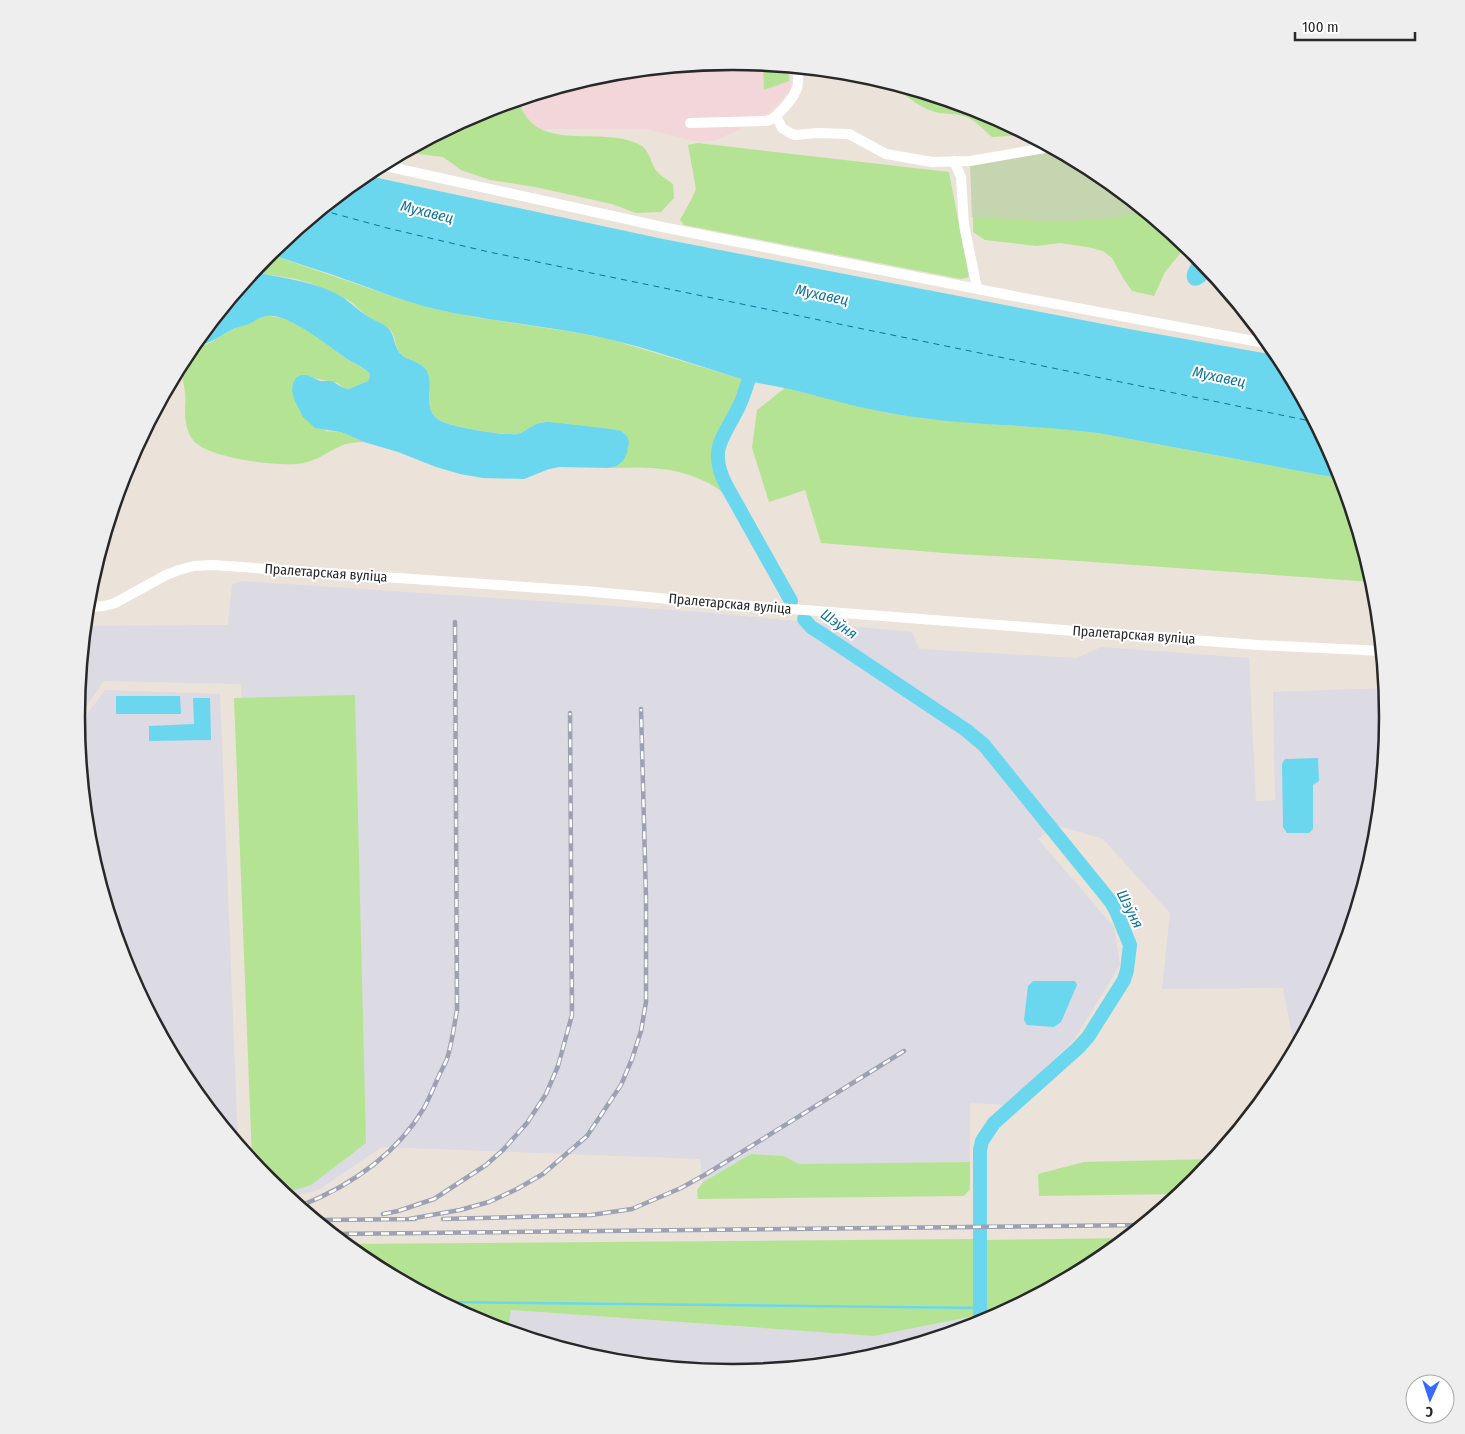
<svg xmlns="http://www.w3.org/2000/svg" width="1465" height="1434" font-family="'Fira Sans Condensed',sans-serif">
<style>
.industrial{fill:#dcdae3}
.medical{fill:#f2d6da}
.green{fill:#b5e394}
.cemetery{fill:#c5d5b0}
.water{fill:#6ad7ef}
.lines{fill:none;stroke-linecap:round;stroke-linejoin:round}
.stream{stroke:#6ad7ef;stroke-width:2.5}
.river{stroke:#6ad7ef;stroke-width:14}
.ferry{stroke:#0c7399;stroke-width:1;stroke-dasharray:6 5;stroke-linecap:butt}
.street{stroke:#fff;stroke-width:10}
.rail-casing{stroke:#9ca1b3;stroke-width:4.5}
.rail{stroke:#fff;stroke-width:2.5;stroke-dasharray:8;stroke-linecap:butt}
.labels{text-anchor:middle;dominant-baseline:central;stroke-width:4;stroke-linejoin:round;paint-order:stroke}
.street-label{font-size:14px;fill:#282828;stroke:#fff}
.water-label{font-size:15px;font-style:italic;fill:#0c7399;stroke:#fff}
.rim{fill:none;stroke:#282828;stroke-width:2.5}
</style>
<rect width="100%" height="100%" fill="#ebe2d9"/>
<!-- industrial -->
<path class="industrial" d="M 243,581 L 700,612 L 912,632 L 919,649 L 1077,658 L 1101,647 L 1249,658 L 1256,801 L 1275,800 L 1273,692 L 1385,688 L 1388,717 L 1376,845 L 1338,968 L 1295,1050 L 1283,988 L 1162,989 L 1170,913 L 1103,839 L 1056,825 L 1038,839 L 1114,927 L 1120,965 L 1074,1040 L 1006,1105 L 970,1103 L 970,1162 L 799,1164 L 784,1156 L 751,1154 L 703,1182 L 700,1159 L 382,1147 L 318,1190 L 289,1198 L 269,1180 L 257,1166 L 241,684 L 104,681 L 77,720 L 77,717 L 86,626 L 228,625 L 232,584 Z
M 105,690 L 220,694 L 238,1143 L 187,1081 L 127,968 L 89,845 L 78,726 Z
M 510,1310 L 874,1336 L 974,1316 L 973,1326 L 860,1360 L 733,1373 L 604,1360 L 508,1331 Z"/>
<!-- medical -->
<path class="medical" d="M 733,61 L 791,67 L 791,89 L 770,112 L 738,130 L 714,141 L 694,141 L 646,129 L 527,129 L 522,99 L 605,74 Z"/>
<!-- green -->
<path class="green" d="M 763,64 L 788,67 L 789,81 L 764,90 Z
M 899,86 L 984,111 L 1026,134 L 1025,135 L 992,137 C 985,131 976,121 967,117 C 959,114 949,114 940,113 C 926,111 904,98 899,86 Z
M 519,100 C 533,157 604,123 642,146 C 649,151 651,162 655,169 C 659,175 667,179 673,184 L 674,198 L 661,212 L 636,213 L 612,204 L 535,187 L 490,180 L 461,170 L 443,157 L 411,153 L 403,153 L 482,111 Z
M 698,143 L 949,172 L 969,277 L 961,279 L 684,225 L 680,220 L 691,200 L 696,189 L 688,145 Z
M 973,167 L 1097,172 L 1185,244 L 1179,255 L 1165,272 L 1154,296 L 1132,291 L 1123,278 L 1112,258 L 1103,251 L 1087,247 L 1060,243 L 1037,246 L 985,240 L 973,232 Z
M 269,254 L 400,299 L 435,309 L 480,318 L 573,332 L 609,339 L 748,381 L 743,398 L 719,446 L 717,459 L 720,472 L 736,503 C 726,495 716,486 704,481 C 674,466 641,467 608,468 L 617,466 L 623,461 L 549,422 C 542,422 537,423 531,427 C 526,430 523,432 518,434 C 505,436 451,427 439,420 C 421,409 435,386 427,371 C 421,361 410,361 402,355 C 394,349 397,338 391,331 C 384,324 376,322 369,317 C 361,312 356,305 348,300 C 332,291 313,283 295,279 C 281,276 267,275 254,272 Z
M 266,316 C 297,316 323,343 347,359 C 355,364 363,367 370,374 L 370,377 L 368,381 L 349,389 L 343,388 L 338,383 L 313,378 L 326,431 L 341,432 L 364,442 C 335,441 328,458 303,463 C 282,468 206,458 193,440 C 186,431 185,419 185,408 C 186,399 185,389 183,381 C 183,377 180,370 180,366 C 181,359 188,351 192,346 L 204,345 L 212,342 L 229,331 Z
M 785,388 L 888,413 L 928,419 L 1015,426 L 1057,428 L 1098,433 L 1342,479 L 1373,582 L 1050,559 L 957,554 L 821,543 L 805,490 L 769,502 L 752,448 L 757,410 Z
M 355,695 L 366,1143 L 311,1185 L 284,1193 L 269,1180 L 252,1160 L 234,698 Z
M 751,1154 L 784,1156 L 799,1164 L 970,1162 L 970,1189 L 964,1196 L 698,1199 L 697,1190 L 703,1182 Z
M 1214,1159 L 1196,1181 L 1180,1194 L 1039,1196 L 1038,1174 L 1084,1162 Z
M 1126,1238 L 1097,1262 L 986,1322 L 986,1240 Z
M 973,1239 L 974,1316 L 874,1336 L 511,1310 L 508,1331 L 481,1323 L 368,1262 L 346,1244 Z"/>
<!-- cemetery -->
<path class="cemetery" d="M 1055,149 L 1097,172 L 1145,212 L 1113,218 L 1053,222 L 972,217 L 970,164 Z"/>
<!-- water -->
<path class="water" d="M 364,175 L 663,239 L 1129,329 L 1280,356 L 1338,466 L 1342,479 L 1098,433 C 1028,424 958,426 889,413 C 855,407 822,397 789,389 C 771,385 753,383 735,377 C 693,364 651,349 608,339 C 551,326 492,322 435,309 C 406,302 378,291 350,281 C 323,271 296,263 269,254 Z
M 1198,255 L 1213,274 C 1209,277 1205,282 1201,284 C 1192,289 1185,282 1187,273 C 1189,266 1194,260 1198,255 Z
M 254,272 C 282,278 307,280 335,293 C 348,299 357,310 369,317 C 375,321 383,323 388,328 C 396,336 393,348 402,355 C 409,361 421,361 427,371 C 435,386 421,409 439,420 C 450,427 505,436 518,434 C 523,432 526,430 531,427 C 537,423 542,422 549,422 L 611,429 L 621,431 L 627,436 L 629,442 L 627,453 L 623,461 L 617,466 L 608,468 L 560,467 L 549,469 L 524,479 L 483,478 L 460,474 L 436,467 L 398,452 L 364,442 L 341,432 L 315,428 L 303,417 L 294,399 L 292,391 L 293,383 L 296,378 L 301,375 L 307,375 L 320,381 L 332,381 L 343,388 L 349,389 L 368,381 L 370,377 L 370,374 C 364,367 355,364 347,359 C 329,347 289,313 267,316 C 260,317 255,321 249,324 C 243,326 237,327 231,330 C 218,337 208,346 192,346 Z
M 116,696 L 180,696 L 181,714 L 116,714 Z
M 193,698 L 210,698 L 211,740 L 149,741 L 149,726 L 194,724 Z
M 1318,758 L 1319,781 L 1313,785 L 1313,829 L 1309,833 L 1287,833 L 1283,827 L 1282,764 L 1285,759 Z
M 1033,981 L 1075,981 L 1077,985 L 1061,1022 L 1054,1027 L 1027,1025 L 1024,1020 L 1028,986 Z"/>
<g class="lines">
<!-- stream -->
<path class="stream" d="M 443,1302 L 981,1308"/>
<!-- river -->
<path class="river" d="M 754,363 C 749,377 746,391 740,404 C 725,437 707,447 726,485 L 791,601
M 804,619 L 811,627 L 822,634 L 966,730 L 984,745 L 1111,902 L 1117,913 L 1130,945 L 1127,970 L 1124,980 L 1088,1037 L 1078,1048 L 994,1123 L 982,1141 L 980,1150 L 980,1324"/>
<!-- ferry -->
<path class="ferry" d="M 321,210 L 387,228 L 489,252 L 1315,422"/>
<!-- street -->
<path class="street" d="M 776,116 L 782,128 L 790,133 L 795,135 L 817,133 L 849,134 L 886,154 L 932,162 L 970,161 L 1051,147
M 690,123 L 767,121 C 776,119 794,98 797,88 C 799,82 798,74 798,68
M 954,161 L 961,177 L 964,225 L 977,288
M 381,165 L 667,228 L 1008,295 L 1270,344
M 88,607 L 104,606 L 115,603 L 166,575 L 179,570 L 194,566 L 212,565 L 584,591 L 712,603 L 1258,645 L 1382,651"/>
<!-- rail casing -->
<g class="rail-casing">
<path id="rail" d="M 300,1206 C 350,1186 396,1155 424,1108 C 429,1099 433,1089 437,1080 C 440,1073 444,1066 447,1059 C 452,1043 454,1026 457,1010 L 455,622
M 383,1214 L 398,1211 L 434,1199 L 486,1165 L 503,1150 L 527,1123 L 546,1094 L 558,1066 L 572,1015 L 570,713
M 409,1219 L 460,1210 L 489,1202 L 517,1189 L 543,1174 L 587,1136 L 621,1085 L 632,1059 L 641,1031 L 646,1002 L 646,899 L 641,709
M 443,1219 L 591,1215 L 632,1209 L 681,1188 L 708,1173 L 904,1051
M 317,1220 L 415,1219
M 333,1234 L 1142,1225"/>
</g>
<!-- rail -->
<use href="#rail" class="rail"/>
</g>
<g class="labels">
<!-- street labels -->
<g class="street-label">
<text transform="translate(326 573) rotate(4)">Пралетарская вуліца</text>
<text transform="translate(730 604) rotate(5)">Пралетарская вуліца</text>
<text transform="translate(1134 635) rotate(4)">Пралетарская вуліца</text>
</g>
<!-- water labels -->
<g class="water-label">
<text transform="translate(427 212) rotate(14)">Мухавец</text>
<text transform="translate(822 295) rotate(12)">Мухавец</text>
<text transform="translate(1219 377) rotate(12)">Мухавец</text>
<text transform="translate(839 624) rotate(35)">Шэўня</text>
<text transform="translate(1130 909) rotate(63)">Шэўня</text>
</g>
</g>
<!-- crop -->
<path d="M0 0H1465V1434H0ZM85 717a647 647 0 1 1 1294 0a647 647 0 1 1-1294 0Z" fill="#eee" fill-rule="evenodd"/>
<path class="rim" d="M85 717a647 647 0 1 1 1294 0a647 647 0 1 1-1294 0Z"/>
<!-- north arrow -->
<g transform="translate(1430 1399) rotate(183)"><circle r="24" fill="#ffffff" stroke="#a9a9a9"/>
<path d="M0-4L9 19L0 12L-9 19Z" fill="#366bfc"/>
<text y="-8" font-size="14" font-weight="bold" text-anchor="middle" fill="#282828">С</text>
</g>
<!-- scale -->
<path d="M1295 32v8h120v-8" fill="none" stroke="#282828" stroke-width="2.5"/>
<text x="1302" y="32" font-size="15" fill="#282828" stroke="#ffffff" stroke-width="4" paint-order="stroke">100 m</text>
</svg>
